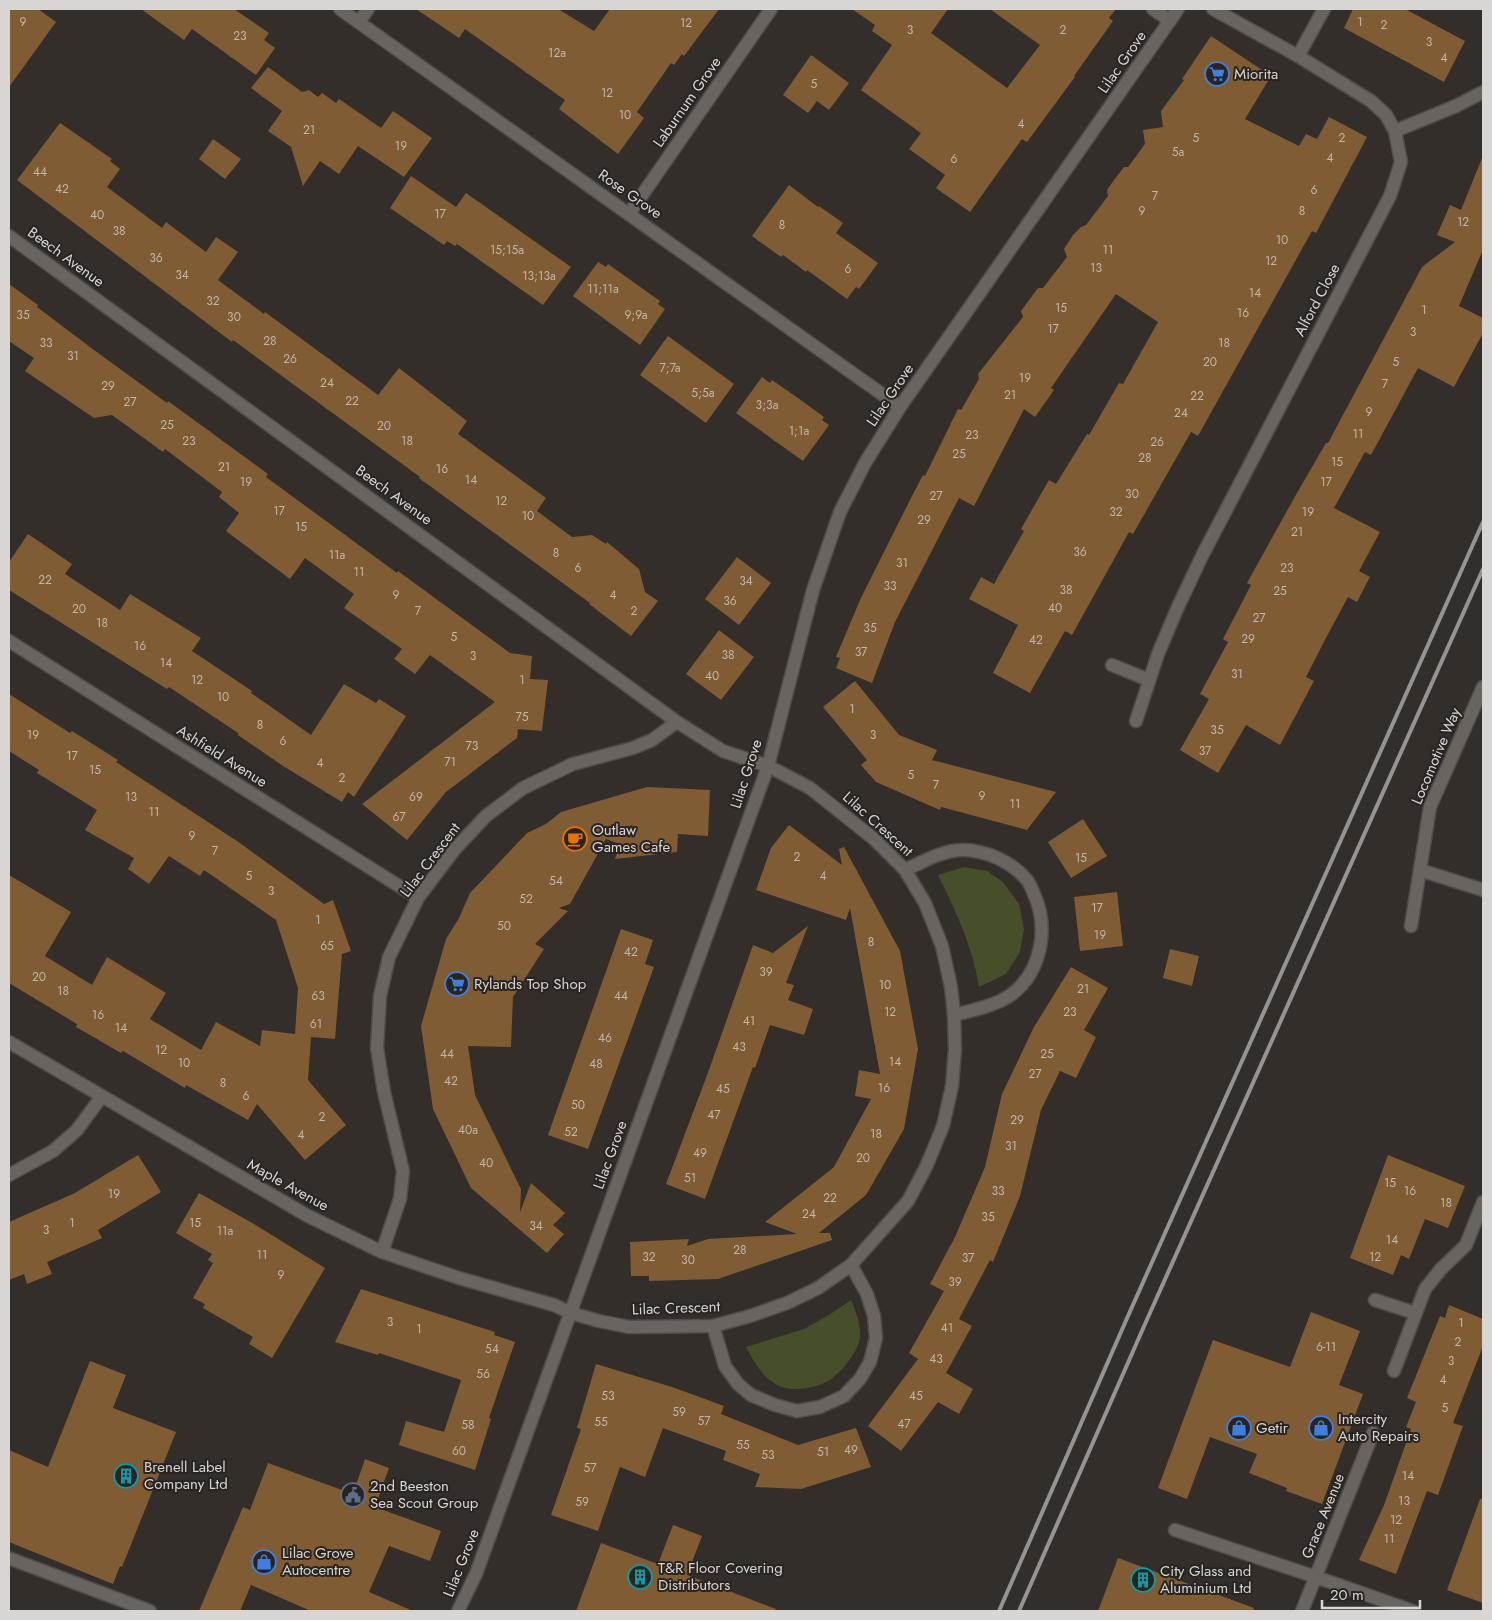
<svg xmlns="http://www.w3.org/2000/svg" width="1492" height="1620" font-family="Jost,sans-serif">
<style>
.green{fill:#474f2a}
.building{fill:#7f5c34}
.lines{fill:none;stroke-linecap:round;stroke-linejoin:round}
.service-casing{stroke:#504b49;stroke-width:15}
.minor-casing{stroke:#504b49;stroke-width:15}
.tertiary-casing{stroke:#504b49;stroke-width:15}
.service{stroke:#6a645f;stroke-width:12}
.minor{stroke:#6a645f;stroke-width:12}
.tertiary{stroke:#6a645f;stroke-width:12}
.rail{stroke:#979391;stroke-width:4}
.labels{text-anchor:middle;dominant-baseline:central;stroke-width:4;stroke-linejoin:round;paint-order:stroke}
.number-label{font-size:12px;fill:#c2b7ab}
.street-label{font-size:15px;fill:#d8d5d3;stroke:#292420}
.poi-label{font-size:15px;fill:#d8d5d3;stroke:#292420;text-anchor:start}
</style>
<rect width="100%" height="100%" fill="#332e2a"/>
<!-- green -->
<path class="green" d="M 964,867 L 987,871 L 1003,882 L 1019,904 L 1024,929 L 1020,952 L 1006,974 L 979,987 C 973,948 956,911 938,875 Z
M 851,1300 C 856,1312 861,1324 860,1337 C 859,1351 839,1376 826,1382 C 812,1389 787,1393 774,1383 C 761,1375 753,1360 746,1347 L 804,1329 L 829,1315 Z"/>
<!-- building -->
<path class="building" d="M 9,9 L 38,9 L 56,22 L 9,87 Z
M 141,9 L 234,9 L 269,33 L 264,40 L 275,48 L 256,75 L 192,29 L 184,40 Z
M 416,9 L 558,9 L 594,31 L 610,9 L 719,9 L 684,56 L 682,54 L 674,65 L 671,63 L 637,112 L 644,118 L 618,154 L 559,109 L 565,100 L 465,29 L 459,38 Z
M 852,9 L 948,9 L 931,33 L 1007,88 L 1040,45 L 990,9 L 1116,9 L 1109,18 L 1113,21 L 1074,76 L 1075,77 L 1027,142 L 1022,139 L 970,212 L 936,188 L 945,175 L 909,149 L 921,133 L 861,90 L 892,45 L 872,31 L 875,25 Z
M 1353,9 L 1405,9 L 1465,41 L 1444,82 L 1344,28 Z
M 1211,36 L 1271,76 L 1245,119 L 1299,146 L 1306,134 L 1317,139 L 1329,117 L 1367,137 L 1316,233 L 1312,231 L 1198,436 L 1191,432 L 1133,534 L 1129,532 L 1072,635 L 1065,631 L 1030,693 L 993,673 L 1018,625 L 969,599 L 981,577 L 994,584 L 1024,531 L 1021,529 L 1049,480 L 1056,484 L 1087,434 L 1089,435 L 1119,383 L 1123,384 L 1158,322 L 1116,294 L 1051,388 L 1054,390 L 1035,417 L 1024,409 L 974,506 L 959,498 L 895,622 L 872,683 L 836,668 L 840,658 L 836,657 L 860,600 L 911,498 L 923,475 L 925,476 L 958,409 L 961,410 L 979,379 L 978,374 L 1023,317 L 1021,311 L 1038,288 L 1043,288 L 1067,257 L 1064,249 L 1073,235 L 1081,227 L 1086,225 L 1108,196 L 1107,190 L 1114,180 L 1124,167 L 1128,167 L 1145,144 L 1143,130 L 1163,127 L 1161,111 L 1184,80 L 1182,79 Z
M 811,55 L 849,83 L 829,110 L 817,101 L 808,113 L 783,95 Z
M 268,67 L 302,92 L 309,90 L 318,97 L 322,93 L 336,103 L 339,99 L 381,128 L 393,111 L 432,138 L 404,177 L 358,146 L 339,174 L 320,161 L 303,186 L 291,147 L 268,131 L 282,111 L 251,88 Z
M 60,123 L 112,159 L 110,161 L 120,169 L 107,187 L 162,228 L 166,222 L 206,252 L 216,237 L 238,252 L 218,280 L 264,314 L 265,312 L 378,395 L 399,368 L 467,421 L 458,434 L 546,498 L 537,511 L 572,537 L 592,535 L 606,544 L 607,542 L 639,569 L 645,592 L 658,601 L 631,636 L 589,604 L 590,603 L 419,478 L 420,477 L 233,340 L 232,342 L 17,180 Z
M 213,139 L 241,159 L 225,179 L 199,159 Z
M 1482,158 L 1483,158 L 1483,253 L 1482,252 L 1459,306 L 1483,318 L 1483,333 L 1454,387 L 1418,368 L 1371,455 L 1365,452 L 1334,508 L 1380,532 L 1359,571 L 1370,577 L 1357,602 L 1348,597 L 1327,636 L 1306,677 L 1314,681 L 1280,745 L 1246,725 L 1218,773 L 1180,750 L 1209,699 L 1200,694 L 1228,642 L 1223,639 L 1251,585 L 1247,583 L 1297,493 L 1326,443 L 1328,443 L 1422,267 L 1455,242 L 1437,235 L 1450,205 L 1461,210 Z
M 411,176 L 456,207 L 466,193 L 571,267 L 543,305 L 457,244 L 455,246 L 447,241 L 444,245 L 390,208 Z
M 789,185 L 818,207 L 819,206 L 843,223 L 836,233 L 878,263 L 859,289 L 856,287 L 847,299 L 807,270 L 806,272 L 783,255 L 781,257 L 752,236 Z
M 598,262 L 606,267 L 608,264 L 660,301 L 658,304 L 665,309 L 640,345 L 573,296 Z
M 9,284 L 38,305 L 37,307 L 94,350 L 167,403 L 168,401 L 268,474 L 266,477 L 397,573 L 398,571 L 510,653 L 532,656 L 530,679 L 548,680 L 542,731 L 518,729 L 517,738 L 446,792 L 407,840 L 362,804 L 495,702 L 430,655 L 415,674 L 394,659 L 402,649 L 344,608 L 354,594 L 305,558 L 290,579 L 226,531 L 239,513 L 219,497 L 222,492 L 165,449 L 163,452 L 112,415 L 94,418 L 25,371 L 34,358 L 9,341 Z
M 668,336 L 734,384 L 706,423 L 640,375 Z
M 762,377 L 770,383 L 772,380 L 798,398 L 824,417 L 822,420 L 829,425 L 803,461 L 736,413 Z
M 28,534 L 72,564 L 65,574 L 120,610 L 130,594 L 201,638 L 192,651 L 252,691 L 251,693 L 311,735 L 344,684 L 376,703 L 379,699 L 406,716 L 354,797 L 348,792 L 342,802 L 283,766 L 238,735 L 238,733 L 169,687 L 167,689 L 9,590 L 9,562 Z
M 737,557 L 771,583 L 739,625 L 705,599 Z
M 719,630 L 754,657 L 721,700 L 686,674 Z
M 855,681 L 899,735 L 937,750 L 932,760 L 1056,792 L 1027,830 L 941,807 L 940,810 L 876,782 L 861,765 L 867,760 L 823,707 Z
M 9,694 L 70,733 L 72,731 L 118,760 L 116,762 L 237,841 L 324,904 L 333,900 L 351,951 L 342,954 L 335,1039 L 311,1037 L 308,1080 L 346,1125 L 305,1160 L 257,1104 L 248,1120 L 186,1085 L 185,1088 L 123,1051 L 121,1053 L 76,1027 L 77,1024 L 9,983 L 9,875 L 71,912 L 45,956 L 92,985 L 107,957 L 166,993 L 150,1019 L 201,1050 L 216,1022 L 260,1046 L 262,1030 L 295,1034 L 298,988 L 276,920 L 204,870 L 200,876 L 169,856 L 149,884 L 128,869 L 134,858 L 85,830 L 97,810 L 37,773 L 39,770 L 9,751 Z
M 647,787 L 710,790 L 708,836 L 678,834 L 677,852 L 615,859 L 620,844 L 606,839 L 570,904 L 559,908 L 568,911 L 535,944 L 544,949 L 513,997 L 511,1047 L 468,1046 L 475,1095 L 521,1189 L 520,1212 L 531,1183 L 565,1213 L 553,1225 L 564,1234 L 547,1253 L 471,1188 L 433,1109 L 421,1026 L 446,939 L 459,918 L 470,893 L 527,833 L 546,824 L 561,812 Z
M 1083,819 L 1107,856 L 1071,878 L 1048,842 Z
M 789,825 L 842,865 L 839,849 L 844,847 L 900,951 L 918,1049 L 904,1129 L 866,1195 L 819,1233 L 830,1233 L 832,1240 L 718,1279 L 649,1281 L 649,1276 L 631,1276 L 630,1242 L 689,1239 L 687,1246 L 708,1239 L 797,1234 L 765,1222 L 834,1167 L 871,1099 L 855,1096 L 859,1070 L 880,1074 L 850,908 L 846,920 L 756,890 L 771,848 Z
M 1117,892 L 1123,946 L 1080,951 L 1074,897 Z
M 808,926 L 786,983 L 794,985 L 788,1000 L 813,1009 L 804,1035 L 770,1025 L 755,1068 L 753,1067 L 705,1199 L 666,1184 L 709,1070 L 753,945 L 773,953 Z
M 621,929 L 653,940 L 645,964 L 654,967 L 588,1149 L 548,1135 Z
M 1170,949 L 1199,956 L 1192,986 L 1163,978 Z
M 1071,967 L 1108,988 L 1084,1030 L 1096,1037 L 1076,1078 L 1060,1071 L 1041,1110 L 1020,1196 L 993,1262 L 990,1260 L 959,1319 L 972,1326 L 946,1373 L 973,1389 L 959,1414 L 938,1402 L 901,1451 L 868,1426 L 918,1359 L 909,1353 L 944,1291 L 930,1284 L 955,1237 L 985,1167 L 1002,1094 L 1034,1027 Z
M 138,1155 L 161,1192 L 98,1230 L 102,1238 L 47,1262 L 52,1274 L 27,1284 L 24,1274 L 9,1280 L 9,1222 L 75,1193 Z
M 1388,1155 L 1465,1186 L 1448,1228 L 1425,1219 L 1409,1259 L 1401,1255 L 1393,1275 L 1350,1258 Z
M 199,1193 L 254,1224 L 325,1268 L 272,1358 L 249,1344 L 253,1337 L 203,1308 L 205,1304 L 193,1298 L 213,1263 L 208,1260 L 212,1254 L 176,1233 Z
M 361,1289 L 495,1332 L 494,1335 L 515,1342 L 489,1418 L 491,1419 L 475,1470 L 399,1445 L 406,1421 L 444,1432 L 461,1380 L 379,1353 L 378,1355 L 335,1342 Z
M 1449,1305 L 1483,1319 L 1483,1346 L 1453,1423 L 1463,1426 L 1438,1495 L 1427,1491 L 1396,1574 L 1359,1560 L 1384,1505 L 1411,1429 L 1406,1427 L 1416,1402 L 1407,1398 L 1440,1316 L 1445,1318 Z
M 1311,1312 L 1360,1331 L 1339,1385 L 1363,1394 L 1322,1504 L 1286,1491 L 1287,1488 L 1249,1473 L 1257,1454 L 1210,1437 L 1187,1499 L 1158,1488 L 1213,1340 L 1290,1367 Z
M 90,1361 L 126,1375 L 113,1408 L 176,1432 L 122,1567 L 120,1566 L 113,1584 L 9,1542 L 9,1450 L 48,1467 Z
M 596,1364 L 672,1387 L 724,1406 L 721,1414 L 798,1445 L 856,1428 L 871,1467 L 801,1489 L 755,1487 L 760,1474 L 723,1460 L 726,1451 L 663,1428 L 645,1477 L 620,1467 L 598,1531 L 551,1515 L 581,1429 L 577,1428 Z
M 365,1459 L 389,1468 L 375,1507 L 441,1531 L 430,1561 L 389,1546 L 369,1592 L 413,1611 L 311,1611 L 251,1585 L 240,1611 L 199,1611 L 243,1507 L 250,1510 L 268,1463 L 353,1494 Z
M 1480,1499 L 1483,1499 L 1483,1603 L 1447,1590 Z
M 673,1525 L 702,1536 L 687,1575 L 776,1609 L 775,1611 L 576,1611 L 601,1543 L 658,1564 Z
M 1118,1558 L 1254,1608 L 1253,1611 L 1098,1611 Z"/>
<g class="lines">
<!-- service casing -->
<g class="service-casing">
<path id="service" d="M 1153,9 L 1170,21
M 1298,56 L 1324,9
M 1456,106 L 1483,92
M 905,870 C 923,862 942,850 963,850 C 986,850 1012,862 1027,880 C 1030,884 1032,889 1034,894 C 1049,927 1042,971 1012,994 C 996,1006 973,1010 954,1015
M 713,1326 L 725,1366 L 738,1384 L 751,1395 L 775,1405 L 797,1411 L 820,1407 L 844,1396 L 860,1379 L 870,1362 L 876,1338 L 874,1316 L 867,1294 L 851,1265
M 1175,1530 L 1316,1577
M 11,1559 L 150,1611"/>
</g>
<!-- minor casing -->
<g class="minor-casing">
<path id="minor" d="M 340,9 L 900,407
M 359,22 L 368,9
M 1395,131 L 1456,106
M 629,214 L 771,9
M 9,236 L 677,722 L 723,751 L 768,766 L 810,788 L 874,839 L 905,870 L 925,903 L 942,946 L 951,987 L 954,1015 L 955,1049 L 952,1086 L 943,1126 L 926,1167 L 908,1201 L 851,1265 L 818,1288 L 787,1303 L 750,1316 L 713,1326 L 629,1327 L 599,1321 L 571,1313 L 554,1305 L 459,1278 L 382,1252 L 308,1216 L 9,1042
M 9,641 L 418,898
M 1112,665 L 1149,680
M 1136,721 L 1158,654 L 1177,609 L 1202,556 L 1390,196 L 1401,162 L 1395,131 L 1386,115 L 1371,101 L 1298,56 L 1213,9
M 1420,870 L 1483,890
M 1411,926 L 1430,807 L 1483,687
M 9,1175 L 53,1151 L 77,1130 L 102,1096
M 382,1252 L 400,1199 L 403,1171 L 384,1092 L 377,1048 L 380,996 L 389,957 L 418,898 L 455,849 L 486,816 L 523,788 L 573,764 L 633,748 L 652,740 L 677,722
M 1375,1300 L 1415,1313
M 1394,1371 L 1425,1289 L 1441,1269 L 1466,1245 L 1483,1202
M 1316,1577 L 1413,1611
M 1302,1611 L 1373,1433"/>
</g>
<!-- tertiary casing -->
<g class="tertiary-casing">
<path id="tertiary" d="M 458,1611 L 476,1574 L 768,766 L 813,590 L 840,512 L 865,463 L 900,407 L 1178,9"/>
</g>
<!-- service -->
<use href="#service" class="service"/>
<!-- minor -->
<use href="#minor" class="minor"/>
<!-- tertiary -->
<use href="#tertiary" class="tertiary"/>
<!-- rail -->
<path class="rail" d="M 999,1611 L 1128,1316 L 1483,522
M 1019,1611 L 1145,1324 L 1483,569"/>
</g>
<!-- icons -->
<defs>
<g id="supermarket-ring" transform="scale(1.25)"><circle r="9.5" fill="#292420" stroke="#3f7fe0" stroke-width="1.5"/><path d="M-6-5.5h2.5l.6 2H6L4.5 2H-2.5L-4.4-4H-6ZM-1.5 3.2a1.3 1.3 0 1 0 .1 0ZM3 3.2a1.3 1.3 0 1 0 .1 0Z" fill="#3f7fe0"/></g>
<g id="cafe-ring" transform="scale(1.25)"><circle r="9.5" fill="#292420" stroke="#e8710a" stroke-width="1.5"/><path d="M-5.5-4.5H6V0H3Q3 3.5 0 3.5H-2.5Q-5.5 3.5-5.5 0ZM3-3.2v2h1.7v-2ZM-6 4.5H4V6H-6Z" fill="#e8710a"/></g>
<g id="shop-ring" transform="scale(1.25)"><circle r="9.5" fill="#292420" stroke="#3f7fe0" stroke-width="1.5"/><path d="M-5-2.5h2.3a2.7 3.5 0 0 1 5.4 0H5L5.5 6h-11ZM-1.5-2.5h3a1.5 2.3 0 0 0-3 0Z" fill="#3f7fe0"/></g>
<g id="building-ring" transform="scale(1.25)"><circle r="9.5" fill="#292420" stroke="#0f9aa8" stroke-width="1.5"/><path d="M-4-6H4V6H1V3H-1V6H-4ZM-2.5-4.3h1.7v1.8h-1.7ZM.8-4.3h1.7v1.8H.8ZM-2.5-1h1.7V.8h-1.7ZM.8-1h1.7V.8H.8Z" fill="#0f9aa8"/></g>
<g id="civic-ring" transform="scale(1.25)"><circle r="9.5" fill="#292420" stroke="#5c6f8a" stroke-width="1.5"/><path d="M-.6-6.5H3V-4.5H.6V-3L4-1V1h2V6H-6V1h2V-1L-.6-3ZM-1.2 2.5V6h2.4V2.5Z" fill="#5c6f8a"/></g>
</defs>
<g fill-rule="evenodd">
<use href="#supermarket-ring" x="1217" y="74"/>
<use href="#cafe-ring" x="575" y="839"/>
<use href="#supermarket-ring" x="457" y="984"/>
<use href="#shop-ring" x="1239" y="1428"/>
<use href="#shop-ring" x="1321" y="1428"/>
<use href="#building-ring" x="126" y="1476"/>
<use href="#civic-ring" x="353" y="1495"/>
<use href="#shop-ring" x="264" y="1562"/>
<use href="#building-ring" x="640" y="1577"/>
<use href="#building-ring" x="1143" y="1580"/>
</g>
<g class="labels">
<!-- number labels -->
<g class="number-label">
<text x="23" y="22">9</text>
<text x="1360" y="22">1</text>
<text x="686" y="23">12</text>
<text x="1384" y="25">2</text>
<text x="910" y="30">3</text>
<text x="1063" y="30">2</text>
<text x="240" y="36">23</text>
<text x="1429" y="42">3</text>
<text x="557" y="53">12a</text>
<text x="1444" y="58">4</text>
<text x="814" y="84">5</text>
<text x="607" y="93">12</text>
<text x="625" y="115">10</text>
<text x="1021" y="124">4</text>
<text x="309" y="130">21</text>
<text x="1196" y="138">5</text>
<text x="1342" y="138">2</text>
<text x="401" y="146">19</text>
<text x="1178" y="152">5a</text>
<text x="1330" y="158">4</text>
<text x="954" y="159">6</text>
<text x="40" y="172">44</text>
<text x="62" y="189">42</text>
<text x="1314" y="190">6</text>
<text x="1155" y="196">7</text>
<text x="1142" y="211">9</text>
<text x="1302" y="211">8</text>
<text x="440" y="214">17</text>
<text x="97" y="215">40</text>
<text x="1463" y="222">12</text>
<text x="782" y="225">8</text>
<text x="119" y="231">38</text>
<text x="1282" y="240">10</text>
<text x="507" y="250">15;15a</text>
<text x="1108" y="250">11</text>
<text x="156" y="258">36</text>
<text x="1271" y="261">12</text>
<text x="1096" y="268">13</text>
<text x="848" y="269">6</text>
<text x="182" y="275">34</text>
<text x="539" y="276">13;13a</text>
<text x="603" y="289">11;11a</text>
<text x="1255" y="293">14</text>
<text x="213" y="301">32</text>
<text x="1061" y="308">15</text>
<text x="1424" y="310">1</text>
<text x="1243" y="313">16</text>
<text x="23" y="315">35</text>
<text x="636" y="315">9;9a</text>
<text x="234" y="317">30</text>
<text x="1053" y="329">17</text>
<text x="1413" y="332">3</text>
<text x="270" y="341">28</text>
<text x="46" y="343">33</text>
<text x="1224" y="343">18</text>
<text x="73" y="356">31</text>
<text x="290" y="359">26</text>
<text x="1210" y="362">20</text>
<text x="1396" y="362">5</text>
<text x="670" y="368">7;7a</text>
<text x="1025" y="378">19</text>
<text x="327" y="383">24</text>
<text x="1385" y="384">7</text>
<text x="108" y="386">29</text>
<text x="703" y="393">5;5a</text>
<text x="1010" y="395">21</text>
<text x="1197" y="396">22</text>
<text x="352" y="401">22</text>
<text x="130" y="402">27</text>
<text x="767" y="405">3;3a</text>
<text x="1369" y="412">9</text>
<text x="1181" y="413">24</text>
<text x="167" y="425">25</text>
<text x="384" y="426">20</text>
<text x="799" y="431">1;1a</text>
<text x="1358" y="434">11</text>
<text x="972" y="435">23</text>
<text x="189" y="441">23</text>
<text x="407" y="441">18</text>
<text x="1157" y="442">26</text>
<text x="959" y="454">25</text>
<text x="1145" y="458">28</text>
<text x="1337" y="462">15</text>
<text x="224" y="467">21</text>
<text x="442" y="469">16</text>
<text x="471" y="480">14</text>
<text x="246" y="482">19</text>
<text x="1326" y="482">17</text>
<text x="1132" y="494">30</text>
<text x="936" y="496">27</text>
<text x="501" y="501">12</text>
<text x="279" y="511">17</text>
<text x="1116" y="512">32</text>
<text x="1308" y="512">19</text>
<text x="528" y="516">10</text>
<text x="924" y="520">29</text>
<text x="301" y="527">15</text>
<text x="1297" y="532">21</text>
<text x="1080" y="552">36</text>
<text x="556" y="553">8</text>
<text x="337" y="555">11a</text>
<text x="902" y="563">31</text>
<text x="578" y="568">6</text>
<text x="1287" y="568">23</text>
<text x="359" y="572">11</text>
<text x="45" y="580">22</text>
<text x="746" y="581">34</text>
<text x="890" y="586">33</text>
<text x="1066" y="590">38</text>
<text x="1280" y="591">25</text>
<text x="396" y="595">9</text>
<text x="613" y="595">4</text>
<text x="730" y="601">36</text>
<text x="1055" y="608">40</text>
<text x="79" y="609">20</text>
<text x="418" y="611">7</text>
<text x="634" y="611">2</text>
<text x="1259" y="618">27</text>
<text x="102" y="623">18</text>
<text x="870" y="628">35</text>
<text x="454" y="637">5</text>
<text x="1248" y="639">29</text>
<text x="1036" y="640">42</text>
<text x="140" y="646">16</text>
<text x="861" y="652">37</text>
<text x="728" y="655">38</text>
<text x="473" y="656">3</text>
<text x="166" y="663">14</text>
<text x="1237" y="674">31</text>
<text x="712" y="676">40</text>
<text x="197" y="680">12</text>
<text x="522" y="680">1</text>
<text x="223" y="697">10</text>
<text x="852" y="709">1</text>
<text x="522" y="717">75</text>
<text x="260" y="725">8</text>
<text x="1217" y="730">35</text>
<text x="33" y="735">19</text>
<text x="873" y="735">3</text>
<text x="283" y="741">6</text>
<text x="472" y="746">73</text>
<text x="1205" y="751">37</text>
<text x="72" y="756">17</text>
<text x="450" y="762">71</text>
<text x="320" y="763">4</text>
<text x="95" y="770">15</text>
<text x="911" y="775">5</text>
<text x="342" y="778">2</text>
<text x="936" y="785">7</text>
<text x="982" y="796">9</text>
<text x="131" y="797">13</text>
<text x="416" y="797">69</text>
<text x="1015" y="804">11</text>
<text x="154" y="812">11</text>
<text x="399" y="817">67</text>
<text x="192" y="836">9</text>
<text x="215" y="851">7</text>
<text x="797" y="857">2</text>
<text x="1081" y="858">15</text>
<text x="249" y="876">5</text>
<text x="823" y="876">4</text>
<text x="556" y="881">54</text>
<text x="271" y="891">3</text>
<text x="526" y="899">52</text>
<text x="1097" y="908">17</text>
<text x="318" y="920">1</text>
<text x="504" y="926">50</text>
<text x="1100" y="935">19</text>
<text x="871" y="942">8</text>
<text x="327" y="946">65</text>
<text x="631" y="952">42</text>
<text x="766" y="972">39</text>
<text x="39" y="977">20</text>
<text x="885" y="985">10</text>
<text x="1083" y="989">21</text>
<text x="63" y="991">18</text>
<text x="318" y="996">63</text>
<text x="621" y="996">44</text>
<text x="890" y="1012">12</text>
<text x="1070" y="1012">23</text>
<text x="98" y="1015">16</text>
<text x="749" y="1021">41</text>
<text x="316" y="1024">61</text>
<text x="121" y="1028">14</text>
<text x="605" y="1038">46</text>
<text x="739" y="1047">43</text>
<text x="161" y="1050">12</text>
<text x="447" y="1054">44</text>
<text x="1047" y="1054">25</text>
<text x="895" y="1062">14</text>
<text x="184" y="1063">10</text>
<text x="596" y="1064">48</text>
<text x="1035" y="1074">27</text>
<text x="451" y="1081">42</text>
<text x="223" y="1083">8</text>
<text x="884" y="1088">16</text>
<text x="723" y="1089">45</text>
<text x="246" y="1096">6</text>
<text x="578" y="1105">50</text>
<text x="714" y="1115">47</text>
<text x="322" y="1117">2</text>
<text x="1017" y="1120">29</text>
<text x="468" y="1130">40a</text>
<text x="571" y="1132">52</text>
<text x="876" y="1134">18</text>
<text x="301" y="1135">4</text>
<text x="1011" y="1146">31</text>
<text x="700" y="1153">49</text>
<text x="863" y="1158">20</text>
<text x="486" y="1163">40</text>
<text x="690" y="1178">51</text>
<text x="1390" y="1183">15</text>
<text x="998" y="1191">33</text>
<text x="1410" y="1191">16</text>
<text x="114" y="1194">19</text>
<text x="830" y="1198">22</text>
<text x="1446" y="1203">18</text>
<text x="809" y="1214">24</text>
<text x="988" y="1217">35</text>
<text x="72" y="1223">1</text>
<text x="195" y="1223">15</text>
<text x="536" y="1226">34</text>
<text x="46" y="1230">3</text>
<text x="225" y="1231">11a</text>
<text x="1392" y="1240">14</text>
<text x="740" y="1250">28</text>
<text x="262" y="1255">11</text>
<text x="649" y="1257">32</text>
<text x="1375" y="1257">12</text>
<text x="968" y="1258">37</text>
<text x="688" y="1260">30</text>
<text x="281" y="1275">9</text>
<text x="955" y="1282">39</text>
<text x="390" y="1322">3</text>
<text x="1461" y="1323">1</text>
<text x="947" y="1328">41</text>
<text x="419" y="1329">1</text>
<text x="1458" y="1342">2</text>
<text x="1326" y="1347">6-11</text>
<text x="492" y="1349">54</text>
<text x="936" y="1359">43</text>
<text x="1451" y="1361">3</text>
<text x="483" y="1374">56</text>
<text x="1443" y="1380">4</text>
<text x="608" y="1396">53</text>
<text x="916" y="1396">45</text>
<text x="1445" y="1408">5</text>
<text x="679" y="1412">59</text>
<text x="704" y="1421">57</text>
<text x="601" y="1422">55</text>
<text x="904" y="1424">47</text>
<text x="468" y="1425">58</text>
<text x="743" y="1445">55</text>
<text x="851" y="1450">49</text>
<text x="459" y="1451">60</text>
<text x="823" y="1452">51</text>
<text x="768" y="1455">53</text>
<text x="590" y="1468">57</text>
<text x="1408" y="1476">14</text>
<text x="1404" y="1501">13</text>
<text x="582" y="1502">59</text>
<text x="1396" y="1520">12</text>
<text x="1389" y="1539">11</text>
</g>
<!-- street labels -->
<g class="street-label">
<text transform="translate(1122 62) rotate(-55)">Lilac Grove</text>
<text transform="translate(687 102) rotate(-55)">Laburnum Grove</text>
<text transform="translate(630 194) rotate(35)">Rose Grove</text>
<text transform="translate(66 257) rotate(36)">Beech Avenue</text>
<text transform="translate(1317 300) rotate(-62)">Alford Close</text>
<text transform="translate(890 395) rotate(-56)">Lilac Grove</text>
<text transform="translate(394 495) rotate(36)">Beech Avenue</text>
<text transform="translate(222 756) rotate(32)">Ashfield Avenue</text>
<text transform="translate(1436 756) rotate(-67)">Locomotive Way</text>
<text transform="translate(746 774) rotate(-72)">Lilac Grove</text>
<text transform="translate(878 824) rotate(42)">Lilac Crescent</text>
<text transform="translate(430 860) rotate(-53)">Lilac Crescent</text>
<text transform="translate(610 1155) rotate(-70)">Lilac Grove</text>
<text transform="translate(288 1185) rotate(29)">Maple Avenue</text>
<text transform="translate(676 1308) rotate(-2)">Lilac Crescent</text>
<text transform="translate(1323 1516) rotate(-68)">Grace Avenue</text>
<text transform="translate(461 1563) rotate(-68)">Lilac Grove</text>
</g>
<!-- poi labels -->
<g class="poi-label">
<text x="1234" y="74">Miorita</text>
<text x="592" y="830">Outlaw<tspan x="592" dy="17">Games Cafe</tspan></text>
<text x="474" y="984">Rylands Top Shop</text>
<text x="1338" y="1419">Intercity<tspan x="1338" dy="17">Auto Repairs</tspan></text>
<text x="1256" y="1428">Getir</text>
<text x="144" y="1467">Brenell Label<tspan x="144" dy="17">Company Ltd</tspan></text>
<text x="370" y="1486">2nd Beeston<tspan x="370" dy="17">Sea Scout Group</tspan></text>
<text x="282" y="1553">Lilac Grove<tspan x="282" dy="17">Autocentre</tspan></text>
<text x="658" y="1568">T&amp;R Floor Covering<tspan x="658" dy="17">Distributors</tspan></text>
<text x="1160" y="1571">City Glass and<tspan x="1160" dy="17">Aluminium Ltd</tspan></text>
</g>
</g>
<!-- border -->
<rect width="1492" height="1620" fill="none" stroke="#d8d5d3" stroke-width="20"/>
<!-- scale -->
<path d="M1322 1600v8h98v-8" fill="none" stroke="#d8d5d3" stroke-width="2.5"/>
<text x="1330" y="1600" font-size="15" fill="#d8d5d3" stroke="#292420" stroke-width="4" paint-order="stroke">20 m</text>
</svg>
